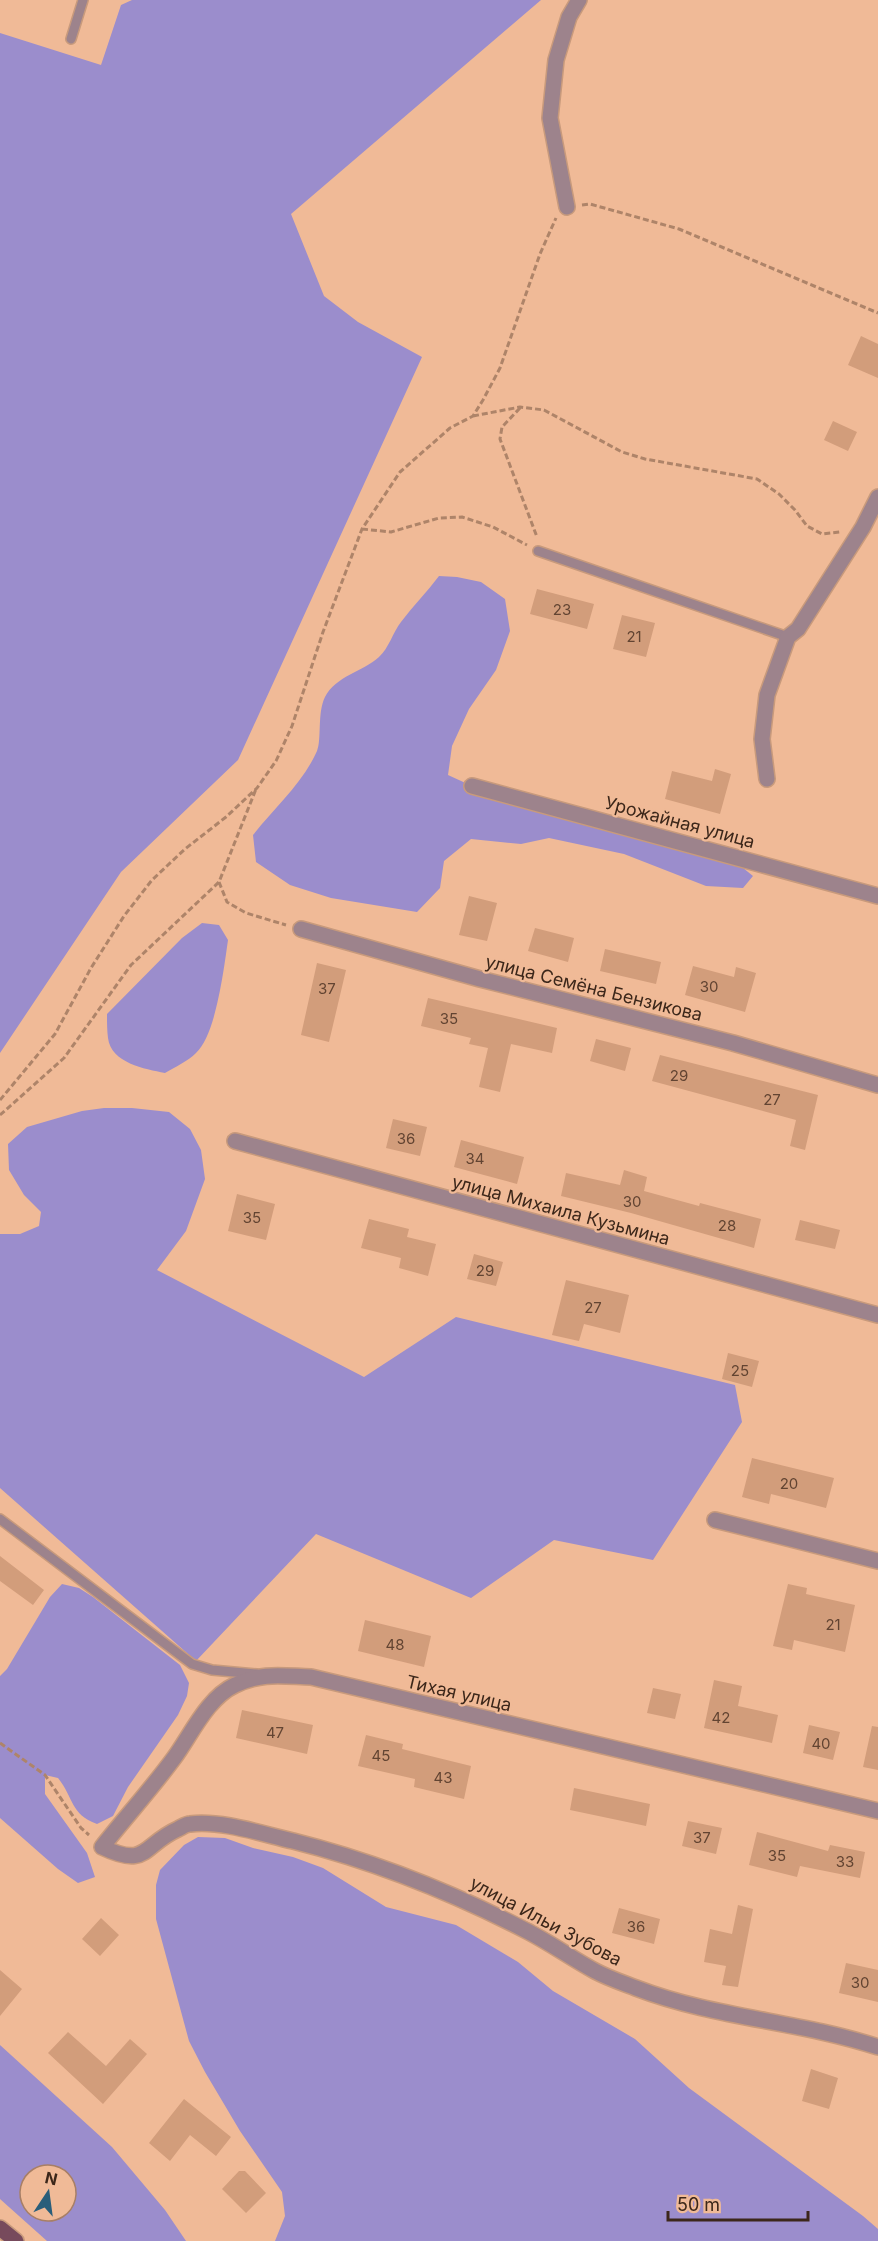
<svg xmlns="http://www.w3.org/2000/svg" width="878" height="2241" font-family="Inter,sans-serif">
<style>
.green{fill:#9b8dcc;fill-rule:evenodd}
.building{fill:#d29d7b}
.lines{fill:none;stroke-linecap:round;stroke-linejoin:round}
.service-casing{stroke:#c89a7c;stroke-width:12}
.minor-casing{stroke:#c89a7c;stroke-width:18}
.primary-casing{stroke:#c89a7c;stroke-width:18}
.path{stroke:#ae8469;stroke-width:3;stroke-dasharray:6 3;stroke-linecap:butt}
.service{stroke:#9d838c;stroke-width:9}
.minor{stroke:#9d838c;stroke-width:15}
.primary{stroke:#774a5c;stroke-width:15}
.labels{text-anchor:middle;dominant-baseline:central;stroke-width:4.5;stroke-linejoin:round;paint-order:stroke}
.number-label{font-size:15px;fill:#624432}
.street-label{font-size:18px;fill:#3c271a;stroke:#f0ba97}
</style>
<rect width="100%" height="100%" fill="#f0ba97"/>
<!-- green -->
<path class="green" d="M 132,0 L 541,0 L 291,214 L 324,296 L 358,322 L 422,357 L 238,760 L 121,872 L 0,1053 L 0,33 L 101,65 L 121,5 Z
M 439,576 L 457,577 L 481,582 L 505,599 L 510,631 L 496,670 L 469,709 L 452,746 L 448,775 L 472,786 L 727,855 L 753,876 L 743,888 L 706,886 L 624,854 L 549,838 L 521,844 L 471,839 L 444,861 L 440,888 L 417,912 L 331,898 L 290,885 L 256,862 L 253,835 C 274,808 303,783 317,751 C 322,739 317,713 325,697 C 336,676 362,672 379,657 C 389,648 393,632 401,622 C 413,606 427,592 439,576 Z
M 202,923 L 219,925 L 228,940 C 224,968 216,1035 196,1053 C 188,1061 175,1067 165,1073 C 145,1069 111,1063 108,1038 C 107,1030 107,1022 107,1014 L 182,938 Z
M 104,1108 L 132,1108 L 169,1112 L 190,1129 L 201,1150 L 205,1179 L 186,1231 L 157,1270 L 364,1377 L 456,1317 L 735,1385 L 742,1422 L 653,1560 L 554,1540 L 471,1598 L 316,1534 L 196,1661 L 0,1488 L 0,1234 L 20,1234 L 39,1226 L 41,1212 L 24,1195 L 9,1170 L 8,1144 L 27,1127 L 82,1111 Z
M 62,1584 L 79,1588 L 93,1597 L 180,1665 L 189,1683 L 187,1696 L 178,1715 L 128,1787 L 113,1816 L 97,1824 C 70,1814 74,1798 58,1778 L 45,1775 L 45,1794 L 87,1853 L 95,1877 L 78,1883 L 58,1869 L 0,1818 L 0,1676 L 7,1669 L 50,1597 Z
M 198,1837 L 225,1838 L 253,1848 L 293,1857 L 323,1868 L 386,1907 L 456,1925 L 518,1962 L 553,1991 L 635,2039 L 689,2088 L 863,2216 L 878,2229 L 878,2241 L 275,2241 L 285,2216 L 282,2192 L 240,2131 L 205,2072 L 189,2041 L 156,1919 L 156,1885 L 160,1870 L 184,1845 Z
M 0,2045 L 112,2147 L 165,2210 L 186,2241 L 47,2241 L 0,2199 ZM 30,2175 L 66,2175 L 66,2211 L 30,2211 Z"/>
<!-- building -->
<path class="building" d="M 861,336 L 878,344 L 878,378 L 848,365 Z
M 833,421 L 857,432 L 848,451 L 824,440 Z
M 537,589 L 594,604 L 587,629 L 530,614 Z
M 622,615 L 655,623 L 646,657 L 613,649 Z
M 715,769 L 731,774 L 720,814 L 665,799 L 672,771 L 712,781 Z
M 469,896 L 497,903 L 487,941 L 459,935 Z
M 535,928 L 574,938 L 568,962 L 528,951 Z
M 605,949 L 661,962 L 656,984 L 600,971 Z
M 317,963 L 346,970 L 329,1042 L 301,1035 Z
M 693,966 L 734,977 L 736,967 L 756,973 L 745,1012 L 685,995 Z
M 428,998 L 557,1028 L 552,1053 L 511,1044 L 500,1092 L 479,1087 L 488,1048 L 469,1044 L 471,1038 L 421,1026 Z
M 596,1039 L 631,1048 L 625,1071 L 590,1061 Z
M 660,1055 L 818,1095 L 805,1150 L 790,1146 L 796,1120 L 652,1081 Z
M 393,1119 L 427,1127 L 420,1156 L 386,1148 Z
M 461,1140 L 524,1157 L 517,1184 L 454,1167 Z
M 624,1170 L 647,1177 L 644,1191 L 699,1206 L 700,1203 L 761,1219 L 754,1248 L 631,1213 L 561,1196 L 566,1173 L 620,1185 Z
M 237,1194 L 275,1204 L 266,1240 L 228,1231 Z
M 369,1219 L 409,1229 L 407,1237 L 436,1244 L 428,1276 L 399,1268 L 401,1258 L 361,1248 Z
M 800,1220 L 840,1230 L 835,1249 L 795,1240 Z
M 474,1254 L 503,1262 L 496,1286 L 467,1279 Z
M 566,1280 L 629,1295 L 620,1333 L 584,1324 L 579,1341 L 552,1335 Z
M 728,1353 L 759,1361 L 752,1387 L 722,1379 Z
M 752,1458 L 834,1478 L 826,1508 L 771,1494 L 769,1504 L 742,1497 Z
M 0,1556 L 44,1590 L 33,1605 L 0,1581 Z
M 788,1584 L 807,1588 L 806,1594 L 855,1605 L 845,1652 L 794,1640 L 792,1650 L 773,1646 Z
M 365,1620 L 431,1636 L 424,1667 L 358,1651 Z
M 714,1680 L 742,1686 L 738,1706 L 778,1715 L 772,1743 L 704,1728 Z
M 653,1688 L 681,1694 L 675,1719 L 647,1713 Z
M 242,1710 L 313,1725 L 307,1754 L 236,1738 Z
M 809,1725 L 840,1732 L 833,1760 L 803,1753 Z
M 872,1726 L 878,1727 L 878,1770 L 863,1767 Z
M 366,1735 L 403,1744 L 402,1749 L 471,1766 L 464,1799 L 414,1787 L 415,1779 L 358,1766 Z
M 574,1788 L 650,1804 L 646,1826 L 570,1810 Z
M 688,1821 L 722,1828 L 716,1854 L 682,1846 Z
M 757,1832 L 828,1851 L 830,1845 L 865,1852 L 860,1878 L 800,1866 L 797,1877 L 749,1865 Z
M 738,1905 L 753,1909 L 738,1987 L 722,1985 L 726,1966 L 704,1962 L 710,1929 L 732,1934 Z
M 619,1908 L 660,1919 L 654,1944 L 612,1933 Z
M 101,1918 L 119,1935 L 100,1956 L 82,1939 Z
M 846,1963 L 878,1970 L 878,2002 L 839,1993 Z
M 0,1970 L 22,1989 L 0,2016 Z
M 68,2032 L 106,2066 L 130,2039 L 147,2054 L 103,2104 L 48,2053 Z
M 811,2069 L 838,2078 L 829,2109 L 802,2101 Z
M 184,2099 L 231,2137 L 216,2156 L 190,2135 L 170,2161 L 149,2143 Z
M 239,2171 L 245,2171 L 266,2193 L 246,2213 L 222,2189 Z"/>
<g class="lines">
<!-- service casing -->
<g class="service-casing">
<path id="service" d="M 71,39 L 83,0
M 538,551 L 788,637
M 0,1519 L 192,1664 L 212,1670 L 257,1674"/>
</g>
<!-- minor casing -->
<g class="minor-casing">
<path id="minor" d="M 567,207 L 550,118 L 556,60 L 569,17 L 579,0
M 767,779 L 762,739 L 767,695 L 788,637 L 798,629 L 863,527 L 878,497
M 472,786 L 878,896
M 301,929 L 480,979 L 733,1043 L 878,1085
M 235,1141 L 878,1315
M 715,1520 L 878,1561
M 878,1811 L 311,1677 C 281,1676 263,1672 235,1685 C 207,1698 191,1735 174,1758 C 152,1788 125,1818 102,1847 C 148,1869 142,1845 178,1829 C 182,1827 186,1824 190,1824 C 222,1820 262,1834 293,1841 C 373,1861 451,1892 525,1930 C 549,1942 571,1958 595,1971 C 608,1978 623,1983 636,1988 C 714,2018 799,2021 878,2047"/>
</g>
<!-- primary casing -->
<g class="primary-casing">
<path id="primary" d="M 0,2228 L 16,2241"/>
</g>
<!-- path -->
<path class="path" d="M 582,205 L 590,204 L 679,229 L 878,313
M 520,408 L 502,427 L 500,439 L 537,537
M 473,416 L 520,407 L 544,410 L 622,452 L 645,459 L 757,479 L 779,494 L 795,510 L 807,526 L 822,534 L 840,532
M 362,529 L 391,532 L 439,518 L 462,517 L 493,527 L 527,545
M 219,882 L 227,902 L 246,913 L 286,925
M 0,1100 L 55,1034 L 91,968 L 124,916 L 152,880 L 185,849 L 226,817 L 257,788 L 276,761 L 292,726 L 323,632 L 362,529 L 400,472 L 450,428 L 473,416 L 483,400 L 500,368 L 540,254 L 556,218
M 0,1115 L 64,1058 L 131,965 L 219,882 L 256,789
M 0,1743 L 45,1775 L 81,1828 L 89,1835"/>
<!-- service -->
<use href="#service" class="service"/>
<!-- minor -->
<use href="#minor" class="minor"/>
<!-- primary -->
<use href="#primary" class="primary"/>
</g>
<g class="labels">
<!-- number labels -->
<g class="number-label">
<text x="562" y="609">23</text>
<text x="634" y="636">21</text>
<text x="709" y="986">30</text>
<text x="327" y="988">37</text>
<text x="449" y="1018">35</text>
<text x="679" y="1075">29</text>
<text x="772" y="1099">27</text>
<text x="406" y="1138">36</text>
<text x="475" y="1158">34</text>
<text x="632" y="1201">30</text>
<text x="252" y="1217">35</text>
<text x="727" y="1225">28</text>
<text x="485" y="1270">29</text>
<text x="593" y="1307">27</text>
<text x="740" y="1370">25</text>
<text x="789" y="1483">20</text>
<text x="833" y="1624">21</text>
<text x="395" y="1644">48</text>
<text x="721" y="1717">42</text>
<text x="275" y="1732">47</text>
<text x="821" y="1743">40</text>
<text x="381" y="1755">45</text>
<text x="443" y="1777">43</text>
<text x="702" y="1837">37</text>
<text x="777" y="1855">35</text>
<text x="845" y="1861">33</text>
<text x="636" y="1926">36</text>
<text x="860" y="1982">30</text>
</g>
<!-- street labels -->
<g class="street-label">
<text transform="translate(680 822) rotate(15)">Урожайная улица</text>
<text transform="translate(594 988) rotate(14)">улица Семёна Бензикова</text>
<text transform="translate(561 1210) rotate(15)">улица Михаила Кузьмина</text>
<text transform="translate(459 1693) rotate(13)">Тихая улица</text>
<text transform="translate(546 1921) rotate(28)">улица Ильи Зубова</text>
</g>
</g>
<!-- north arrow -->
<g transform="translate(48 2193) rotate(13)"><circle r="28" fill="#f0ba97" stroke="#a87f65" stroke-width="1.5"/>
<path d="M0-4.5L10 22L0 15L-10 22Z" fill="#295e7a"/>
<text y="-9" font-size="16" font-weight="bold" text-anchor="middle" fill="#3c271a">N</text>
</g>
<!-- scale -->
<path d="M668 2211v9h140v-9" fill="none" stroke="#3c271a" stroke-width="3"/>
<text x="677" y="2211" font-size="18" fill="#3c271a" stroke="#f0ba97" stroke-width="4.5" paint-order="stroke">50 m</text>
</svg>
